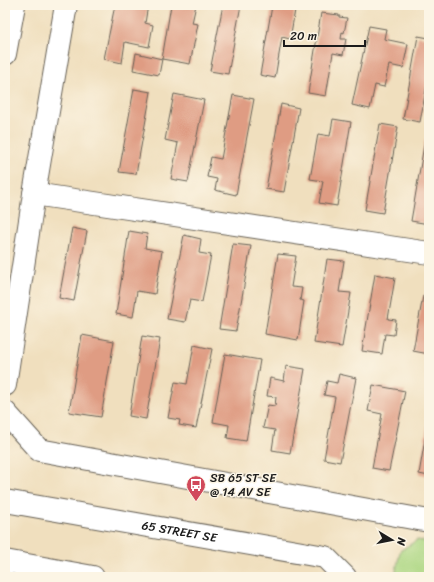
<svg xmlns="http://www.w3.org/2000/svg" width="434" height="582" font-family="Sriracha,sans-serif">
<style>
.green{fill:#acd782;stroke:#647a4f}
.building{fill:#df9c83}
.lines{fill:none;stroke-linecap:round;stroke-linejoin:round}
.minor-casing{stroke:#666055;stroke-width:24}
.minor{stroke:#fff;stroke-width:22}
.labels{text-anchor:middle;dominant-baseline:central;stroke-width:3;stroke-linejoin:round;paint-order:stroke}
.poi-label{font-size:12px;fill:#1c1c1c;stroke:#fcf5e5;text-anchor:start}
.street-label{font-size:12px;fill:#1c1c1c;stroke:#fcf5e5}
</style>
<rect width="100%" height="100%" fill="#fcf5e5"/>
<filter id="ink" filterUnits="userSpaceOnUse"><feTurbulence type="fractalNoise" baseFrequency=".025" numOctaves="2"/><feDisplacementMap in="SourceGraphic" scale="8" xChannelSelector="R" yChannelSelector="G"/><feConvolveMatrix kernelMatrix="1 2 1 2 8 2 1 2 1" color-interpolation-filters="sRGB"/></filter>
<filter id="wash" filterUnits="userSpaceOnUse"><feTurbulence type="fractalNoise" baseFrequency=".012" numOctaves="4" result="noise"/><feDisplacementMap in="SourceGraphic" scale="16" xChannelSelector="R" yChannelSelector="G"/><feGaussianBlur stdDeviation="0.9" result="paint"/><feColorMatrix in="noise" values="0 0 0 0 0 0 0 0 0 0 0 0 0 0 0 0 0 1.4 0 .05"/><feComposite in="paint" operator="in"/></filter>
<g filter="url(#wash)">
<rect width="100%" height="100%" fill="#f0dfbe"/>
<!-- green -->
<path class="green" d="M 417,540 L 429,542 L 429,577 L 395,577 L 400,551 Z"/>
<g id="blocks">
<!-- building -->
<path class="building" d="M 115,5 L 148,5 L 145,23 L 153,25 L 149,47 L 125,42 L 122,63 L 104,59 Z
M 171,5 L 196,5 L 192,23 L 198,24 L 190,64 L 162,59 L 159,75 L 133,70 L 136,53 L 162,59 Z
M 223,5 L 241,5 L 228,74 L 210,71 Z
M 272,6 L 295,10 L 290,39 L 282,37 L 275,78 L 260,75 Z
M 321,13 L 339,15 L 339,17 L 347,18 L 344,33 L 342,32 L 341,39 L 346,39 L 343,55 L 333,53 L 326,96 L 308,93 Z
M 369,26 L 386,29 L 384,39 L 408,44 L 403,68 L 389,65 L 384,87 L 375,85 L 370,109 L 352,105 Z
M 418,36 L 429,38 L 429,73 L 420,122 L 403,119 Z
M 134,89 L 151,92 L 136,174 L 119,172 Z
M 174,94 L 204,100 L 188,182 L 171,179 L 178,143 L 165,140 Z
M 233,95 L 254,99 L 236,195 L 215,190 L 217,179 L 207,177 L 211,157 L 221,159 Z
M 281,104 L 299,108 L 284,192 L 266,189 Z
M 333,119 L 351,122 L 337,206 L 319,203 L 323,181 L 310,179 L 318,134 L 330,136 Z
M 380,124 L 398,127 L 383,213 L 365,210 Z
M 425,139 L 429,139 L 429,224 L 411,221 Z
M 72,228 L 87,231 L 74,301 L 59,298 Z
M 129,231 L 147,234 L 145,248 L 162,251 L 155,294 L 137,291 L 133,317 L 116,314 Z
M 184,235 L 201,239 L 199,253 L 211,255 L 202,302 L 190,300 L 185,322 L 167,319 Z
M 233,244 L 251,246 L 236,331 L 219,329 Z
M 278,254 L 296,256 L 291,287 L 302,288 L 300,300 L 304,301 L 298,340 L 265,334 Z
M 327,259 L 344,261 L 339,292 L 351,293 L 342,347 L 314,343 Z
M 375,274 L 395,278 L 388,319 L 396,320 L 394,335 L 385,334 L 382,354 L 362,351 Z
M 423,296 L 429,297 L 429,354 L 413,351 Z
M 82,335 L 114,341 L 101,417 L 69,412 Z
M 142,336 L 160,339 L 146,419 L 129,416 Z
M 194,345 L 212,349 L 196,428 L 179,425 L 180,420 L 168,418 L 175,382 L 187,384 Z
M 225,354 L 260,360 L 246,441 L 227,438 L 229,425 L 213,422 Z
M 286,366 L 305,369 L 290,453 L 272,450 L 275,430 L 263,428 L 268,405 L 275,406 L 276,397 L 267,396 L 270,378 L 284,381 Z
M 339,374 L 356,378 L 340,462 L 324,459 L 335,397 L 324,395 L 327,381 L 337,383 Z
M 373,385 L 405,391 L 389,471 L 372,468 L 382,414 L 368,411 Z
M 428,422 L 429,422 L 429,476 L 419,474 Z"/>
</g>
</g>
<g filter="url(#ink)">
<use href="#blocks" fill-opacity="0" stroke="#666055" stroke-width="1"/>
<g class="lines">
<!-- minor casing -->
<g class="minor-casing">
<g id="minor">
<path d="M 5,54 L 14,5"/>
<path d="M 34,194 L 429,253"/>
<path d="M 5,385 L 34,194 L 66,5"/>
<path d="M 5,412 L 39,450 L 429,521"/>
<path id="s1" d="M 5,501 L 325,557 L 345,577"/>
<path d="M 5,561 L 93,577"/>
</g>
</g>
<!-- minor -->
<use href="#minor" class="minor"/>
</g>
</g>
<!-- icons -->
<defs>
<g id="bus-pin" transform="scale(1)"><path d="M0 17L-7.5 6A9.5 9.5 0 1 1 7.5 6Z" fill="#d1495b" stroke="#fcf5e5"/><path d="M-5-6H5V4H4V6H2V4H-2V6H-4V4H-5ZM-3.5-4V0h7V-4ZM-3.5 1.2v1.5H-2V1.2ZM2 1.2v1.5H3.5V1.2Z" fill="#fff"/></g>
</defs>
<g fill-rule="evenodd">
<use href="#bus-pin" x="196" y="485"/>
</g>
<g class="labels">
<!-- poi labels -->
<g class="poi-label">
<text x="210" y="478">SB 65 ST SE<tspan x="210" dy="14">@ 14 AV SE</tspan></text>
</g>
<!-- street labels -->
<g class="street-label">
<text stroke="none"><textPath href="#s1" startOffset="177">65 STREET SE</textPath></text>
</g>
</g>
<!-- margin -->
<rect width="434" height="582" fill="none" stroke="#fcf5e5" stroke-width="20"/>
<!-- north arrow -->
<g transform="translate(392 540) rotate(100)" stroke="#fcf5e5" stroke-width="3" paint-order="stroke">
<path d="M0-3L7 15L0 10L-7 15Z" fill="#1c1c1c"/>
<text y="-6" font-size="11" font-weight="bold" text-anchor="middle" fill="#1c1c1c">N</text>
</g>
<!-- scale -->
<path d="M284 40v6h81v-6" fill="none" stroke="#1c1c1c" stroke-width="2"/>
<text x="290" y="40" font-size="12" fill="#1c1c1c" stroke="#fcf5e5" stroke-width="3" paint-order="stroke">20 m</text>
</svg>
